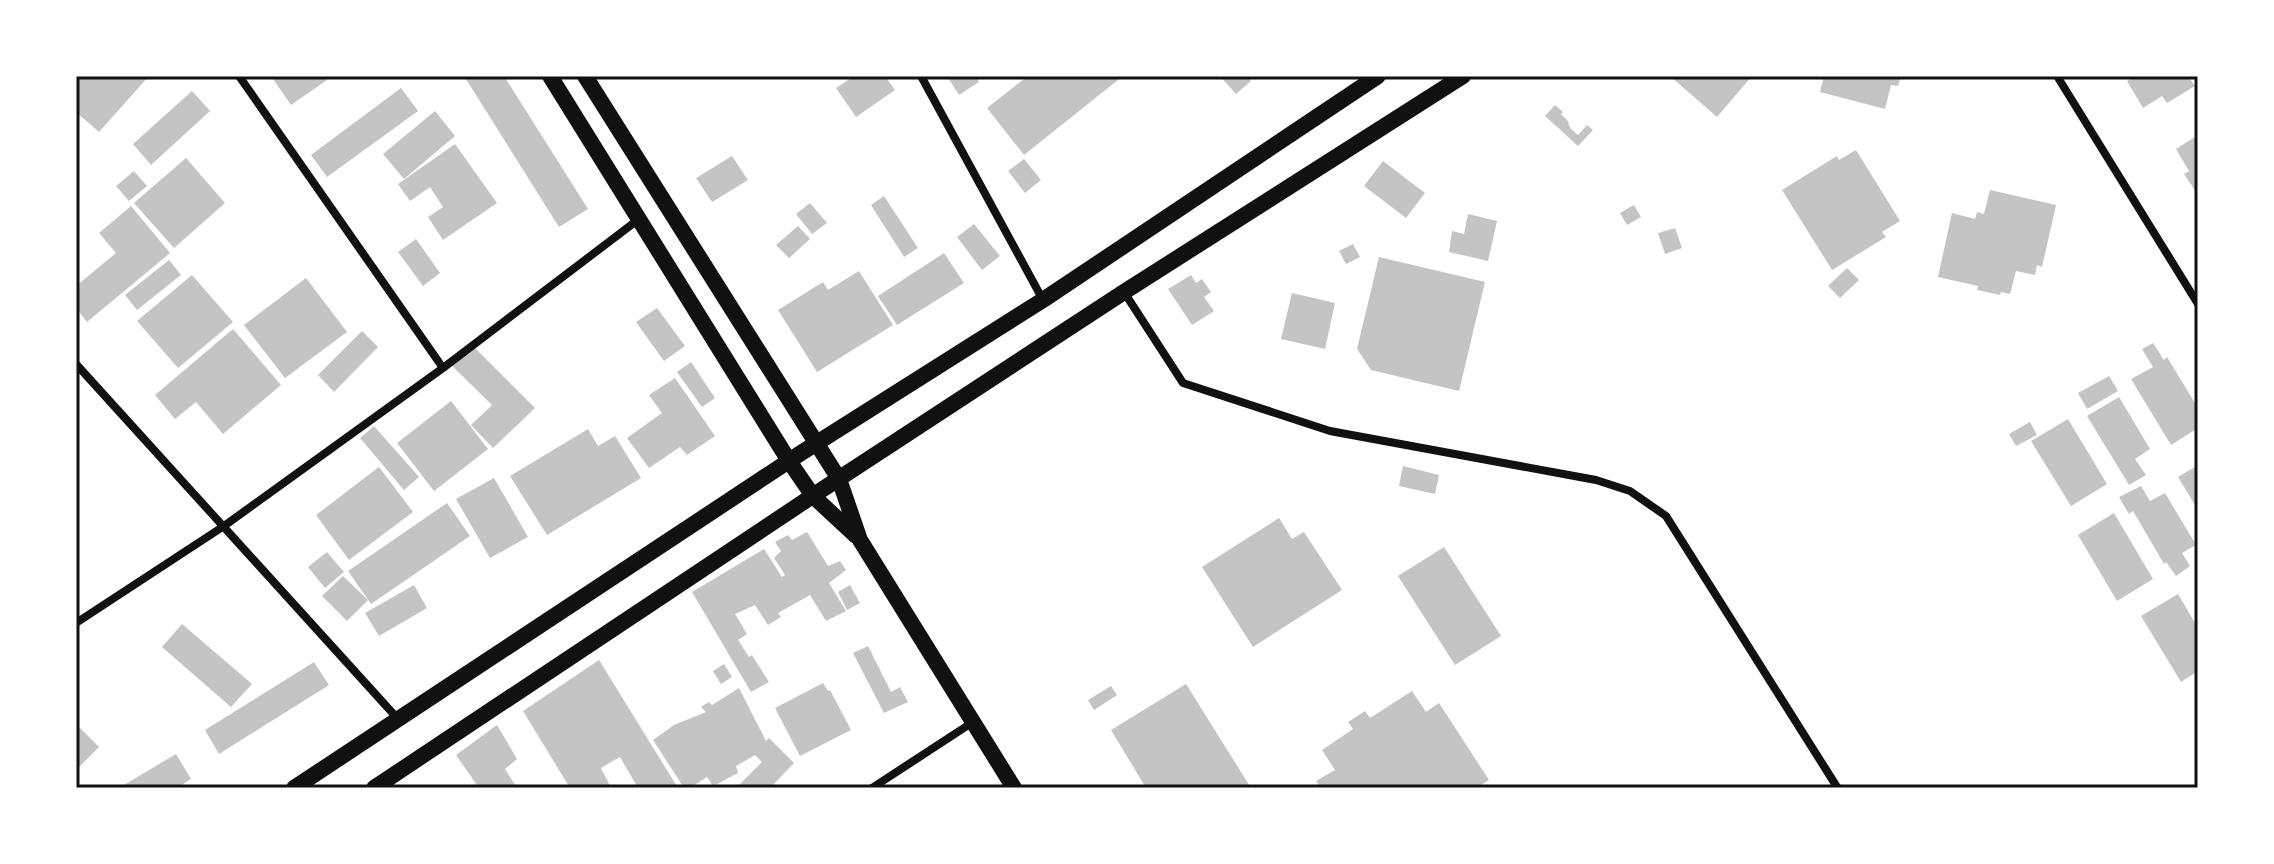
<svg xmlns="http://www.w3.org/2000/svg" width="2274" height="864" font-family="'PT Sans Narrow',sans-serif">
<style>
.building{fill:#c4c4c4}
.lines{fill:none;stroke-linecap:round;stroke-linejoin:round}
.minor{stroke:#111;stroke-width:8}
.secondary{stroke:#111;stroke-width:16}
.neatline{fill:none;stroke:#111;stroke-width:3}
</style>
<rect width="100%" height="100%" fill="#fff"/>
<!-- building -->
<path class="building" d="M 76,76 L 149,76 L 99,132 L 76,112 Z
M 271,76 L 324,76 L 327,80 L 291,105 Z
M 464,76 L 504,76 L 588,209 L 559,227 Z
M 854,76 L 885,76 L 895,90 L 856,117 L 836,88 Z
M 947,76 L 976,76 L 979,82 L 959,95 Z
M 1028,76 L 1123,76 L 1024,155 L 987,108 Z
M 1220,76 L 1247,76 L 1251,81 L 1236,94 Z
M 1670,76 L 1752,76 L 1717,117 Z
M 1824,76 L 1901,76 L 1898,86 L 1891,85 L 1885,109 L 1820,92 Z
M 2129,76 L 2188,76 L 2195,86 L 2167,103 L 2162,96 L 2143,108 L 2127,81 L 2131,79 Z
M 401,88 L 418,111 L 327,177 L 311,155 Z
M 192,91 L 210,111 L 151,165 L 133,144 Z
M 1555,105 L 1563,112 L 1561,114 L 1569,122 L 1568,123 L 1571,129 L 1578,135 L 1587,125 L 1593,130 L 1578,146 L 1545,116 Z
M 435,111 L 455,136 L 404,179 L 383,154 Z
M 2198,135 L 2198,195 L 2184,174 L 2189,171 L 2176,149 Z
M 455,144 L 497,203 L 443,240 L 428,217 L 443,207 L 430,187 L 410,201 L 398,184 Z
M 1856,150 L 1900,221 L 1882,232 L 1886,237 L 1832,270 L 1782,190 L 1837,156 L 1839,160 Z
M 732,156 L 748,180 L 712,202 L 696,178 Z
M 186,158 L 225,203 L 174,248 L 134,203 Z
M 1024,159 L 1041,180 L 1025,193 L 1008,171 Z
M 1383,161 L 1425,193 L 1406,218 L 1364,186 Z
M 134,171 L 147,186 L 129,201 L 116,186 Z
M 1990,190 L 2056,205 L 2042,267 L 2037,265 L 2035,275 L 2016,271 L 2010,294 L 2001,292 L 2000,295 L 1977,290 L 1978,286 L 1938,277 L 1952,213 L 1975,219 L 1977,212 L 1984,214 Z
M 884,196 L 918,248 L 904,257 L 871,205 Z
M 810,203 L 827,223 L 812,234 L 796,214 Z
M 1634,205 L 1641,217 L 1627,225 L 1620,213 Z
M 131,206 L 170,253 L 87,322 L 76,308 L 76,286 L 116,253 L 99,233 Z
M 1468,214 L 1497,221 L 1488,261 L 1449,252 L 1452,231 L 1464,234 Z
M 974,224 L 1000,256 L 982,270 L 957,237 Z
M 798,226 L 810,239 L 789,258 L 776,245 Z
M 1675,228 L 1682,248 L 1665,254 L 1658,233 Z
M 416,239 L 440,273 L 423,286 L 398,252 Z
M 1353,244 L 1360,257 L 1346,264 L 1339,251 Z
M 944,253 L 964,283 L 897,325 L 878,296 Z
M 1379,257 L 1485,282 L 1459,391 L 1371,370 L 1357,349 Z
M 169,260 L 181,275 L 137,310 L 125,295 Z
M 1847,268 L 1859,280 L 1840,298 L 1828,286 Z
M 859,271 L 893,325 L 817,372 L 778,310 L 823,282 L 828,290 Z
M 192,275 L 233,322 L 178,368 L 137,321 Z
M 1191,275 L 1196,283 L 1202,279 L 1211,292 L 1204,297 L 1214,311 L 1192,325 L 1168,289 Z
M 306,278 L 347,332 L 285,378 L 244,325 Z
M 1292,293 L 1335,303 L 1325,349 L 1281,339 Z
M 657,308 L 685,346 L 664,361 L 636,322 Z
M 233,329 L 281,385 L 223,434 L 196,402 L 175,419 L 155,395 Z
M 362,331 L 378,347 L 334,392 L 318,375 Z
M 470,343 L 535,408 L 493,448 L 471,425 L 492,405 L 449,363 Z
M 2153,343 L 2164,360 L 2167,357 L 2198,408 L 2198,428 L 2171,445 L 2131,379 L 2153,367 L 2142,349 Z
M 691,362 L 715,398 L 702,407 L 677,372 Z
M 2109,376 L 2118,391 L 2087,409 L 2078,393 Z
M 675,378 L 715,436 L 687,455 L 680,447 L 649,468 L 627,438 L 662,413 L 649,395 Z
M 2119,397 L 2150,449 L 2135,459 L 2146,475 L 2129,485 L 2087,416 Z
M 451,401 L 488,449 L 434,491 L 397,443 Z
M 2068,419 L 2107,484 L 2071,506 L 2031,441 Z
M 2030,422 L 2037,435 L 2016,446 L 2009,434 Z
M 374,426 L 419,477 L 404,490 L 360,438 Z
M 588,429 L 598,446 L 615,436 L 641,478 L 547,535 L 510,476 Z
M 2198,465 L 2198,510 L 2178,477 Z
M 1403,466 L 1439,475 L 1435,494 L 1399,486 Z
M 379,467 L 413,512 L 349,560 L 316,515 Z
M 494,478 L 528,537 L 490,558 L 456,499 Z
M 2141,486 L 2150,501 L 2165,493 L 2196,545 L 2182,553 L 2190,566 L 2176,576 L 2166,562 L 2164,564 L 2133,511 L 2129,514 L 2119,497 Z
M 447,503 L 470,536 L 371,604 L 348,571 Z
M 2114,513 L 2153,579 L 2117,601 L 2078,535 Z
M 1279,518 L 1292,539 L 1304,532 L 1342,590 L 1253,647 L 1202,567 Z
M 807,532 L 828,566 L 840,561 L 846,570 L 829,583 L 846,611 L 826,621 L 810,595 L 778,613 L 781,617 L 768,625 L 755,605 L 735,614 L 747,634 L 738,640 L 749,657 L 752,655 L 769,682 L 751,692 L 692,592 L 764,549 L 782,577 L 785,575 L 774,558 L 781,551 L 775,542 L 788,535 L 792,540 Z
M 1444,547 L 1501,636 L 1455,665 L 1398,576 Z
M 327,552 L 344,572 L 325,588 L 308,567 Z
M 343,576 L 368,600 L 347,621 L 322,596 Z
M 414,585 L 427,608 L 379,636 L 365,613 Z
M 850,585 L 860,603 L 847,610 L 838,592 Z
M 2178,594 L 2198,628 L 2198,671 L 2181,682 L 2141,616 Z
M 182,624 L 252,684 L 231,707 L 162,647 Z
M 868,646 L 891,692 L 900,687 L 908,702 L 884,713 L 853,653 Z
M 599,660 L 678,788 L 638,788 L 620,757 L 601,768 L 610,786 L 606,788 L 570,788 L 523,711 Z
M 314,662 L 329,685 L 219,754 L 205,730 Z
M 724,664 L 732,677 L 721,684 L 713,671 Z
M 823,683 L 828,691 L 830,690 L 851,730 L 800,756 L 775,708 Z
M 1186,684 L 1251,788 L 1146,788 L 1111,730 Z
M 1111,686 L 1117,695 L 1094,710 L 1088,700 Z
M 739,688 L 766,741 L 769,738 L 794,763 L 770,788 L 736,788 L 762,762 L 755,755 L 736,766 L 738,773 L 713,786 L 707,777 L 690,788 L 684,788 L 653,740 L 674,725 L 706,712 L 701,707 L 709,702 L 712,705 Z
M 1412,691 L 1426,712 L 1439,703 L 1489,780 L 1476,788 L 1321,788 L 1316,781 L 1335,770 L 1322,750 L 1353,729 L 1348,722 L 1365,711 L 1370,718 Z
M 76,724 L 99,747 L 76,770 Z
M 497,725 L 517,759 L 505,769 L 517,788 L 479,788 L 456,755 Z
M 176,754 L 191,779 L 177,788 L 119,788 Z"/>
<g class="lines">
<!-- minor -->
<path class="minor" d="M 239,76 L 443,368
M 921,76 L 1043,300
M 2057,76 L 2198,304
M 1124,292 L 1183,383 L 1330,431 L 1596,480 L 1630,491 L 1666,516 L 1837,787
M 76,364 L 398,719
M 76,623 L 224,526 L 443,368 L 639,219
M 872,788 L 973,722"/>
<!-- secondary -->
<path class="secondary" d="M 550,76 L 789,461 L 813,496 L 856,536
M 585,76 L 839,479 L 860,540 L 1014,788
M 294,788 L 801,453 L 1043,300 L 1378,76
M 374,788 L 823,489 L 1124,292 L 1463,76"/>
</g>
<!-- border -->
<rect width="2274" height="864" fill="none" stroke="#ffffff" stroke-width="156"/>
<rect x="78" y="78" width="2118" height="708" class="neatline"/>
</svg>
